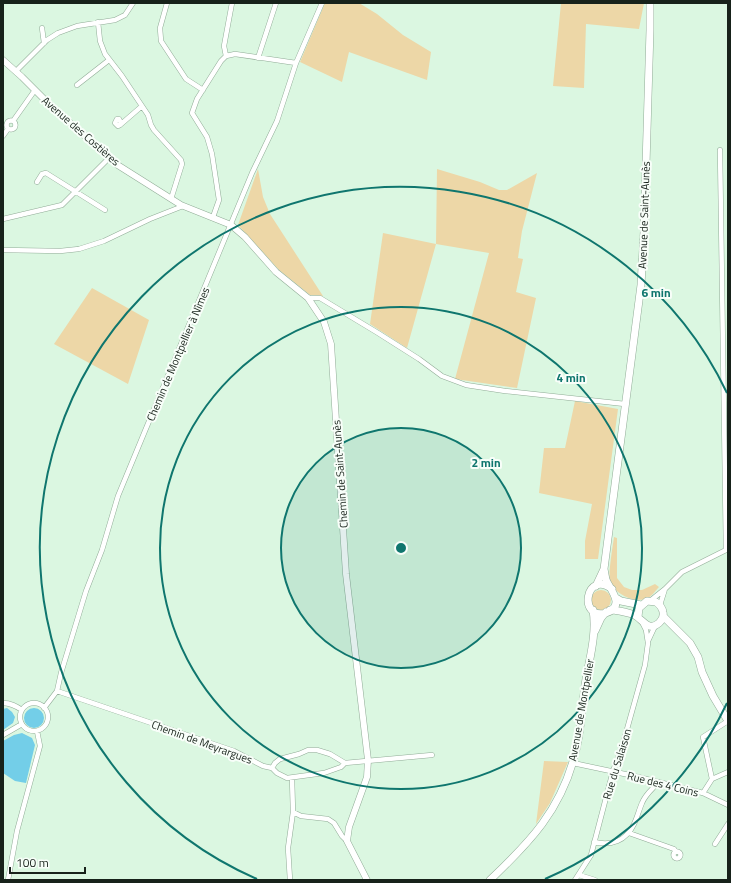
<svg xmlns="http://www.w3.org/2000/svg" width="731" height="883" font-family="'Titillium Web',sans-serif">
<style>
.green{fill:#edd7a7}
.water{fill:#73cee8}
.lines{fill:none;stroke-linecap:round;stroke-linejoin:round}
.street-casing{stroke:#91ac97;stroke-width:5.5}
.secondary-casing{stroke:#91ac97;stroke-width:7}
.primary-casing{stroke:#91ac97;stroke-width:8}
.street{stroke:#fff;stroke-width:4.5}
.secondary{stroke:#fff;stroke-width:6}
.primary{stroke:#fff;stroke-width:7}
.ring{fill:none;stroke:#0f766e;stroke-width:2}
.labels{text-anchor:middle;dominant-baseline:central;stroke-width:4;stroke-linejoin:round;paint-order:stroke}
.street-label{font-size:11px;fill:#17221a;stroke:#f8fef9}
.centre{fill:#0f766e;stroke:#f8fef9;stroke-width:2}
.ring-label{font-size:12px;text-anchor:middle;font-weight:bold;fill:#0f766e;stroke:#f8fef9;stroke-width:4;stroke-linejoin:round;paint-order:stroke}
</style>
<rect width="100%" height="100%" fill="#dbf7e1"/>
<!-- green -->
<path class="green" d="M 325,3 L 359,3 L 377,14 L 403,35 L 431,52 L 427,80 L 349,52 L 342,82 L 300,62 Z
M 561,3 L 644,3 L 639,29 L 586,24 L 584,88 L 553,86 Z
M 258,169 L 263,197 L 270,214 L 323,296 L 310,295 L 279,270 L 238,225 Z
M 437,169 L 480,182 L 499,190 L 507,190 L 537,173 L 522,231 L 518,258 L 523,259 L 516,292 L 536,298 L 517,388 L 455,379 L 489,253 L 436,244 L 407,348 L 370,324 L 383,233 L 436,244 Z
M 92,288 L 149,320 L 128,384 L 54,344 Z
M 575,401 L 618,409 L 598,559 L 585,559 L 585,541 L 592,504 L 539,493 L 544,448 L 565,448 Z
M 614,537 L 617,538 L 617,578 L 624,587 L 632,590 L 642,590 L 655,584 L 659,587 C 656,590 652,596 648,598 C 634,604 614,594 610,580 C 608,574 613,545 614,537 Z
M591 600a10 10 0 1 1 20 0a10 10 0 1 1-20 0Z
M 544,761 L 568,762 L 550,803 L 536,824 Z"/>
<!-- water -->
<path class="water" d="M24 718a10 10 0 1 1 20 0a10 10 0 1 1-20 0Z
M 7,708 L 12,712 L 15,717 L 13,723 L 3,730 L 3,709 Z
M 22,733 L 32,738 L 35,745 L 26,783 L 15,781 L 3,773 L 3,741 L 14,735 Z"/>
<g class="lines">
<!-- street casing -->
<g class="street-casing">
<path id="street" d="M 167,3 L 160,28 L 161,41 L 186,79 L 203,90
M 98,22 L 100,41 L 105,54 L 122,76 L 148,115 L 151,125 L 154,130 L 181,160 L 182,164 L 171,199
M 42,28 L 44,43
M 226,56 L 224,46 L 232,3
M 258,58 L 276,3
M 16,71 L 47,40 L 58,33 L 77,26 L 115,20 L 125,15 L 133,3
M 77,85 L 109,60
M6.5 125a4.5 4.5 0 1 1 9 0a4.5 4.5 0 1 1-9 0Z
M 13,121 L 35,90
M 121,123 L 119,119 L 117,119 L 115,123 L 118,126 L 120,125 L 142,106
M 3,136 L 8,129
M 720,150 L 726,550
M 37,182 L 42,174 L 46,173 L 105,210
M 213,217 L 219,200 L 212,154 L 207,137 L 192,113 L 197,99 L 221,61 L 226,56 L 235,54 L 296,63
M 3,219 L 62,205 L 109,158
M 3,250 L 60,251 L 79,249 L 104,241 L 150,219 L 183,206
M 308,298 L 320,298 L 378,333 L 419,359 L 442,376 L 466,385 L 505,391 L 625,404
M 650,601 L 665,589 L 682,572 L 728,549
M 660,605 L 665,589
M 648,641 L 655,626
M 57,691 L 234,751 L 263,766 L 272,768 L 277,773 L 287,778 L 324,773 L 341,767 L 345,763
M20 717a14 14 0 1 1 28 0a14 14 0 1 1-28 0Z
M 3,703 C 11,703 16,706 22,710
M 44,708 L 57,691 L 61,673 L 86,591 L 102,550 L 118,496 L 252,173 L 277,121 L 296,63 L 322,3
M 3,735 L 22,724
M 573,763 L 634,776 L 703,793 L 728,805
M 272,768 L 275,763 L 280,759 L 299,754 L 308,750 L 317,750 L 330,754 L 345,763 L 432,755
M 292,778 L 293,812 L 301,816 L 328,819 L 334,823 L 342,836 L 347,841
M 712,779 L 703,737 L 728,721
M 703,793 L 712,779 L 728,772
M 629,833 L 674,849 L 676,852
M 594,842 C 611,846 626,841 634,824 C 637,818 639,810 642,803 C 644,798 649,792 653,788
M 715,844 L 728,824
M673.5 855a3.5 3.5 0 1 1 7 0a3.5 3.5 0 1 1-7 0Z
M 579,875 L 595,880
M 8,880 L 17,831 L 40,746 L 37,731
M 290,880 L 288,848 L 293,812
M 575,880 L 591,855 L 613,771 L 622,747 L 645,665 L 648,643 L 646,630 L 643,624"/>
</g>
<!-- secondary casing -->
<g class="secondary-casing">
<path id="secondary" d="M 3,60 L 22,77 L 46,101 L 116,164 L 181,205 L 231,225 L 245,237 L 276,272 L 308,298 L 324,322 L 331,344 L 346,574 L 368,760 L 367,777 L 349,827 L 347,841 L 367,880"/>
</g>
<!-- primary casing -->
<g class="primary-casing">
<path id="primary" d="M 604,569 C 605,573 605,578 607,582 C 612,591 625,607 606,613 C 578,621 585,569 612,589
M 596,586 L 604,569 L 641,285 L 644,232 L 650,30 L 650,3
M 616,598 L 621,601 L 641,605
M 610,610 C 618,610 625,612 632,614 C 642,617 647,633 659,623 C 662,620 664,616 663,612 C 662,607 659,604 656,602 L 647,601 L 639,608 L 638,617
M 663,616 L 690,643 L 698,657 L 702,672 L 713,696 L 728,721
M 595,631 L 601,618 L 606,612
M 490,880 C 530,842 561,810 575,754 C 581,732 582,708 585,685 C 589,660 597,635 593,610"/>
</g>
<!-- street -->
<use href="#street" class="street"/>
<!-- secondary -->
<use href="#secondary" class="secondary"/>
<!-- primary -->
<use href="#primary" class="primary"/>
</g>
<!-- distance rings -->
<circle cx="401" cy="548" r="120" fill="#0f766e" fill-opacity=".12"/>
<g class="ring">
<circle cx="401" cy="548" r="120"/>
<circle cx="401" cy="548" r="241"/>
<path d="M727 703A361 361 0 0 1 545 879M257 879A361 361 0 1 1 727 393"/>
</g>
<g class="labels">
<!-- street labels -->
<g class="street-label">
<text transform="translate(81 131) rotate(41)">Avenue des Costières</text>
<text transform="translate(644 215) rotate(-88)">Avenue de Saint-Aunès</text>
<text transform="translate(178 354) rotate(-67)">Chemin de Montpellier à Nîmes</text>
<text transform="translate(340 474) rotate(-94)">Chemin de Saint-Aunès</text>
<text transform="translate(581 710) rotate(-80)">Avenue de Montpellier</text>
<text transform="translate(202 742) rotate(20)">Chemin de Meyrargues</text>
<text transform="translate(617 764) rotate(-73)">Rue du Salaison</text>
<text transform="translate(663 784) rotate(14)">Rue des 4 Coins</text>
</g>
</g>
<circle cx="401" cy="548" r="6" class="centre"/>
<g class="ring-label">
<text x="656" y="297">6 min</text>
<text x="571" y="382">4 min</text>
<text x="486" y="467">2 min</text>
</g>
<!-- border -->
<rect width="731" height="883" fill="none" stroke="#17221a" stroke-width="8"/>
<!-- scale -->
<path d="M10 867v6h75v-6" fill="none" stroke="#17221a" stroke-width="2"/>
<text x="16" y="867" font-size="12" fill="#17221a" stroke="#f8fef9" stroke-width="3" paint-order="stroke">100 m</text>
</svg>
